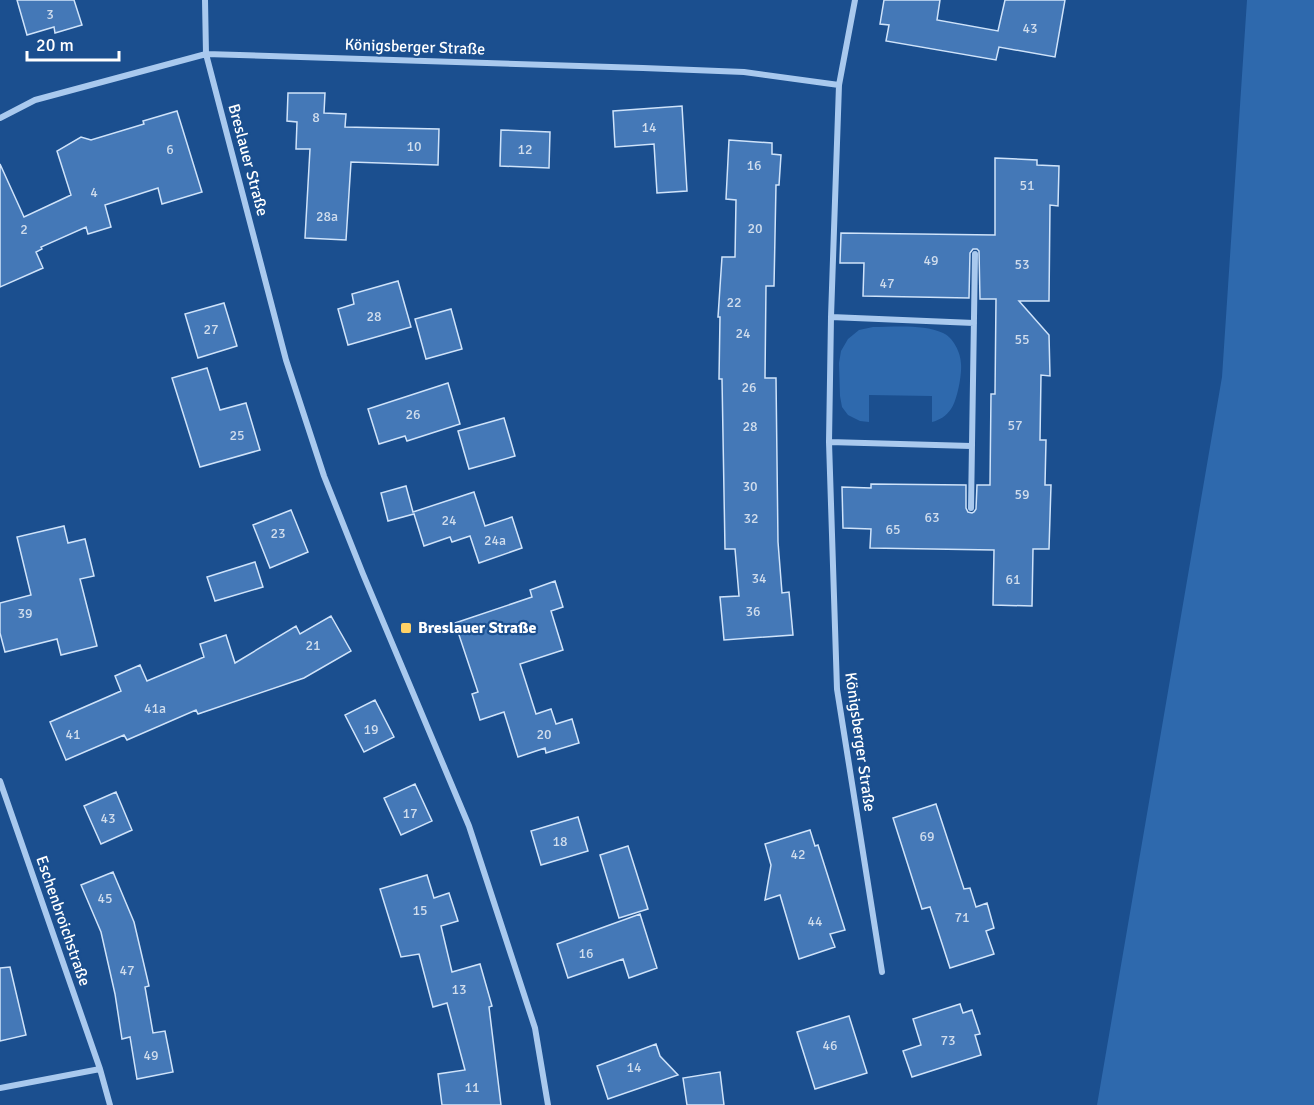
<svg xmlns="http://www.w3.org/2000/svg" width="1314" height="1105" font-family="Signika,sans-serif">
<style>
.green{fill:#2e69ad}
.building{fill:#4478b7;stroke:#cfe3fa;stroke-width:1.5}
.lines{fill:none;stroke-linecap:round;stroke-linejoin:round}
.street{stroke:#a9c9ee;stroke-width:6}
.poi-dot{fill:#ffd166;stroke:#1b4f8f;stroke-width:2}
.labels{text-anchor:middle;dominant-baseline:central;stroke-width:4.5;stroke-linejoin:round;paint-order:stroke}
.number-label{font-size:14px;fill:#d0dded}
.street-label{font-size:16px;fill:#fff;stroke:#1b4f8f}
.poi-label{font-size:16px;font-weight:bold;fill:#fff;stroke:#1b4f8f;text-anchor:start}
</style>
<rect width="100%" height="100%" fill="#1b4f8f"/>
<!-- green -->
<path class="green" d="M 1247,0 L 1314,0 L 1314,1105 L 1097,1105 L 1222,377 Z
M 873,327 C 894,327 924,324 943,333 C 953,337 961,353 961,364 C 962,375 957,401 951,409 C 946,416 940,420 932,422 L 932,396 L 869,395 L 869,422 L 860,421 L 848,415 L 842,407 L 840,396 L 839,363 L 841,351 L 848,339 L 859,330 Z"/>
<!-- building -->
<path class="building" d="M 17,0 L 74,0 L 82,25 L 55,33 L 54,27 L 27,35 Z
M 884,0 L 940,0 L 937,20 L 998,31 L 1005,0 L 1065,0 L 1055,57 L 999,47 L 996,60 L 886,41 L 889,25 L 880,24 Z
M 288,93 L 325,93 L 324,113 L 346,114 L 345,127 L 439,129 L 438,165 L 351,162 L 346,240 L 305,238 L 310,149 L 296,149 L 297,122 L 287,121 Z
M 682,106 L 687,191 L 657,193 L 654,144 L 615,147 L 613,111 Z
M 177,111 L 202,192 L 162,204 L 158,188 L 105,205 L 111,227 L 88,234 L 86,227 L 41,247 L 42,249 L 36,252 L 43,268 L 0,287 L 0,164 L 24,217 L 71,195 L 57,151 L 81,137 L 91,140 L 144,124 L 143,121 Z
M 501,130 L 550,132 L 549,168 L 500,166 Z
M 729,140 L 772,143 L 772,154 L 781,155 L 779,185 L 776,185 L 774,286 L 766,286 L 765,378 L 776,378 L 778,542 L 782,593 L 789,592 L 793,635 L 724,640 L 720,597 L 739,596 L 735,549 L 725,549 L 722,379 L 719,379 L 720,317 L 718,317 L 722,257 L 735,257 L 736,200 L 726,199 Z
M 995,158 L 1037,160 L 1037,165 L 1059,166 L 1058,206 L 1050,205 L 1049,301 L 1019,301 L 1049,335 L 1050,376 L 1041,375 L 1040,440 L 1046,440 L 1045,485 L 1051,485 L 1049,549 L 1033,549 L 1032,606 L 993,605 L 994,550 L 870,548 L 871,529 L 843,528 L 842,487 L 871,488 L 871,484 L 966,485 L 966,508 L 968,512 L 972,513 L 974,512 L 976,509 L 977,485 L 990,485 L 991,394 L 995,394 L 996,299 L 980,299 L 979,251 L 977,249 L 973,249 L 970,253 L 969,298 L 863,296 L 864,263 L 840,263 L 841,233 L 995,235 Z
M 398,281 L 411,327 L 348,345 L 338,309 L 354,304 L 352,294 Z
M 224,303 L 237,346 L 198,358 L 185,314 Z
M 451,309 L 462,349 L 426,359 L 415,319 Z
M 207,368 L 220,410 L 246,403 L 260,450 L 200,467 L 172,378 Z
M 448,383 L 460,424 L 407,441 L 405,436 L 379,444 L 368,409 Z
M 504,418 L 515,456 L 469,469 L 458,431 Z
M 406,486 L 413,512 L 474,492 L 485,526 L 512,517 L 522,548 L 479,563 L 470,536 L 452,542 L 450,537 L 424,546 L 414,514 L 388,521 L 381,493 Z
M 291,510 L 308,552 L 270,568 L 253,525 Z
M 64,526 L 68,543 L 85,539 L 94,576 L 80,579 L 97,646 L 61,655 L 57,639 L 5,652 L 0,633 L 0,603 L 31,595 L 17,537 Z
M 255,562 L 263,587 L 215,601 L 207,577 Z
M 555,581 L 563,607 L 551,611 L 563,650 L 520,664 L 536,714 L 551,709 L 556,724 L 572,719 L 579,743 L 546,753 L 545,748 L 518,757 L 504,712 L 480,720 L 472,694 L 478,692 L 455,623 L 532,597 L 530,590 Z
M 331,616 L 351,651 L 304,678 L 198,714 L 196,710 L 127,740 L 124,735 L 66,760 L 50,722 L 121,691 L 115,676 L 140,665 L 147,681 L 204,657 L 200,644 L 226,635 L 235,663 L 296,626 L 300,634 Z
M 375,700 L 394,737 L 364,752 L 345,715 Z
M 415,784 L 432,821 L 401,835 L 384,798 Z
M 116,792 L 132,830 L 101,844 L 84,806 Z
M 936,804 L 964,889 L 970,888 L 976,907 L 987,903 L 994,928 L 986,931 L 994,954 L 950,968 L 930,907 L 922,909 L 893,818 Z
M 578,817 L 588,851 L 541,865 L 531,831 Z
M 810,830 L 815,846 L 818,845 L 845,930 L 830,934 L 835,947 L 799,959 L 780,895 L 765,900 L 771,865 L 765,844 Z
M 628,846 L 648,909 L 619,918 L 600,855 Z
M 113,872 L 134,922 L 149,986 L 145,987 L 153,1033 L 165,1031 L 173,1072 L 137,1079 L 130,1037 L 122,1039 L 115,994 L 101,932 L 81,885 Z
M 427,875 L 434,898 L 449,893 L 458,921 L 441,926 L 452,972 L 480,964 L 492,1006 L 489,1007 L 501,1105 L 442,1105 L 438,1074 L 465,1070 L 447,1003 L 433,1007 L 419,954 L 401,957 L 380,889 Z
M 640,914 L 657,968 L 629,978 L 623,959 L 568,978 L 557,944 Z
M 10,967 L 26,1035 L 0,1041 L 0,968 Z
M 960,1004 L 963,1013 L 972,1010 L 980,1034 L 975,1035 L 981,1055 L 912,1077 L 903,1051 L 921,1045 L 913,1019 Z
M 849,1016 L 867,1073 L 815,1089 L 797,1032 Z
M 656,1044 L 660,1056 L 678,1075 L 608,1099 L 597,1066 Z
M 720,1072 L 724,1105 L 687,1105 L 683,1078 Z"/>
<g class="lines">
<!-- street -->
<path class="street" d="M 205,0 L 206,54 L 286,360 L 324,476 L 363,574 L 469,826 L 535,1028 L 548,1105
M 855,0 L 839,85 L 831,317 L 829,442 L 837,689 L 882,972
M 0,118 L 35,100 L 206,54 L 643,68 L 744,72 L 839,85
M 831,317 L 974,323
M 829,442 L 971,446
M 971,508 L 975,254
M 0,781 L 100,1069 L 110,1105
M 0,1088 L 100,1069"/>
</g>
<!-- markers -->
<rect class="poi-dot" x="400" y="622" width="12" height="12" rx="3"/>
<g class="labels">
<!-- number labels -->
<g class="number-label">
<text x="50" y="14">3</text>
<text x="1030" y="28">43</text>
<text x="316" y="117">8</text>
<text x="649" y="127">14</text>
<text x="414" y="146">10</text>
<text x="170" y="149">6</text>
<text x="525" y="149">12</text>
<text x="754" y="165">16</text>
<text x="1027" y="185">51</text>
<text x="94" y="192">4</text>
<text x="327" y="216">28a</text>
<text x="755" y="228">20</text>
<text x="24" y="229">2</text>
<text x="931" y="260">49</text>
<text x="1022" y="264">53</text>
<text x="887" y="283">47</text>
<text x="734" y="302">22</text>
<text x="374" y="316">28</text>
<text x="211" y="329">27</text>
<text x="743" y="333">24</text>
<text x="1022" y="339">55</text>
<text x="749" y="387">26</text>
<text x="413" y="414">26</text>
<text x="1015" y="425">57</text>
<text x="750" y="426">28</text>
<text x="237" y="435">25</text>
<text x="750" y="486">30</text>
<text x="1022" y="494">59</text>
<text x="932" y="517">63</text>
<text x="751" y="518">32</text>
<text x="449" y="520">24</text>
<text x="893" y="529">65</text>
<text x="278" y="533">23</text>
<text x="495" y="540">24a</text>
<text x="759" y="578">34</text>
<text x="1013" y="579">61</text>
<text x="753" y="611">36</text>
<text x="25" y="613">39</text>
<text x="313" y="645">21</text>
<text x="155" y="708">41a</text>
<text x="371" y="729">19</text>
<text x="73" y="734">41</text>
<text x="544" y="734">20</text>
<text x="410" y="813">17</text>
<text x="108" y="818">43</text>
<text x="927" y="836">69</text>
<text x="560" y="841">18</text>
<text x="798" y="854">42</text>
<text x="105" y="898">45</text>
<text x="420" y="910">15</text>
<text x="962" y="917">71</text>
<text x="815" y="921">44</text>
<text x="586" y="953">16</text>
<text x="127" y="970">47</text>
<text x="459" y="989">13</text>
<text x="948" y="1040">73</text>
<text x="830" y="1045">46</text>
<text x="151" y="1055">49</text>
<text x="634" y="1067">14</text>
<text x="472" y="1087">11</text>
</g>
<!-- street labels -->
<g class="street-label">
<text transform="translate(415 47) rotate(2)">Königsberger Straße</text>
<text transform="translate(248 160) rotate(75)">Breslauer Straße</text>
<text transform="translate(860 742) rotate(82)">Königsberger Straße</text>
<text transform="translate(63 921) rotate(71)">Eschenbroichstraße</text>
</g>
<!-- poi labels -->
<g class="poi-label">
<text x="418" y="628">Breslauer Straße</text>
</g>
</g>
<!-- scale -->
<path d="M27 51v9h92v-9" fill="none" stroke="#ffffff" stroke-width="3"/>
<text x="36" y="51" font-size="18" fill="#ffffff" stroke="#1b4f8f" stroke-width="4.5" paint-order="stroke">20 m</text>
</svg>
